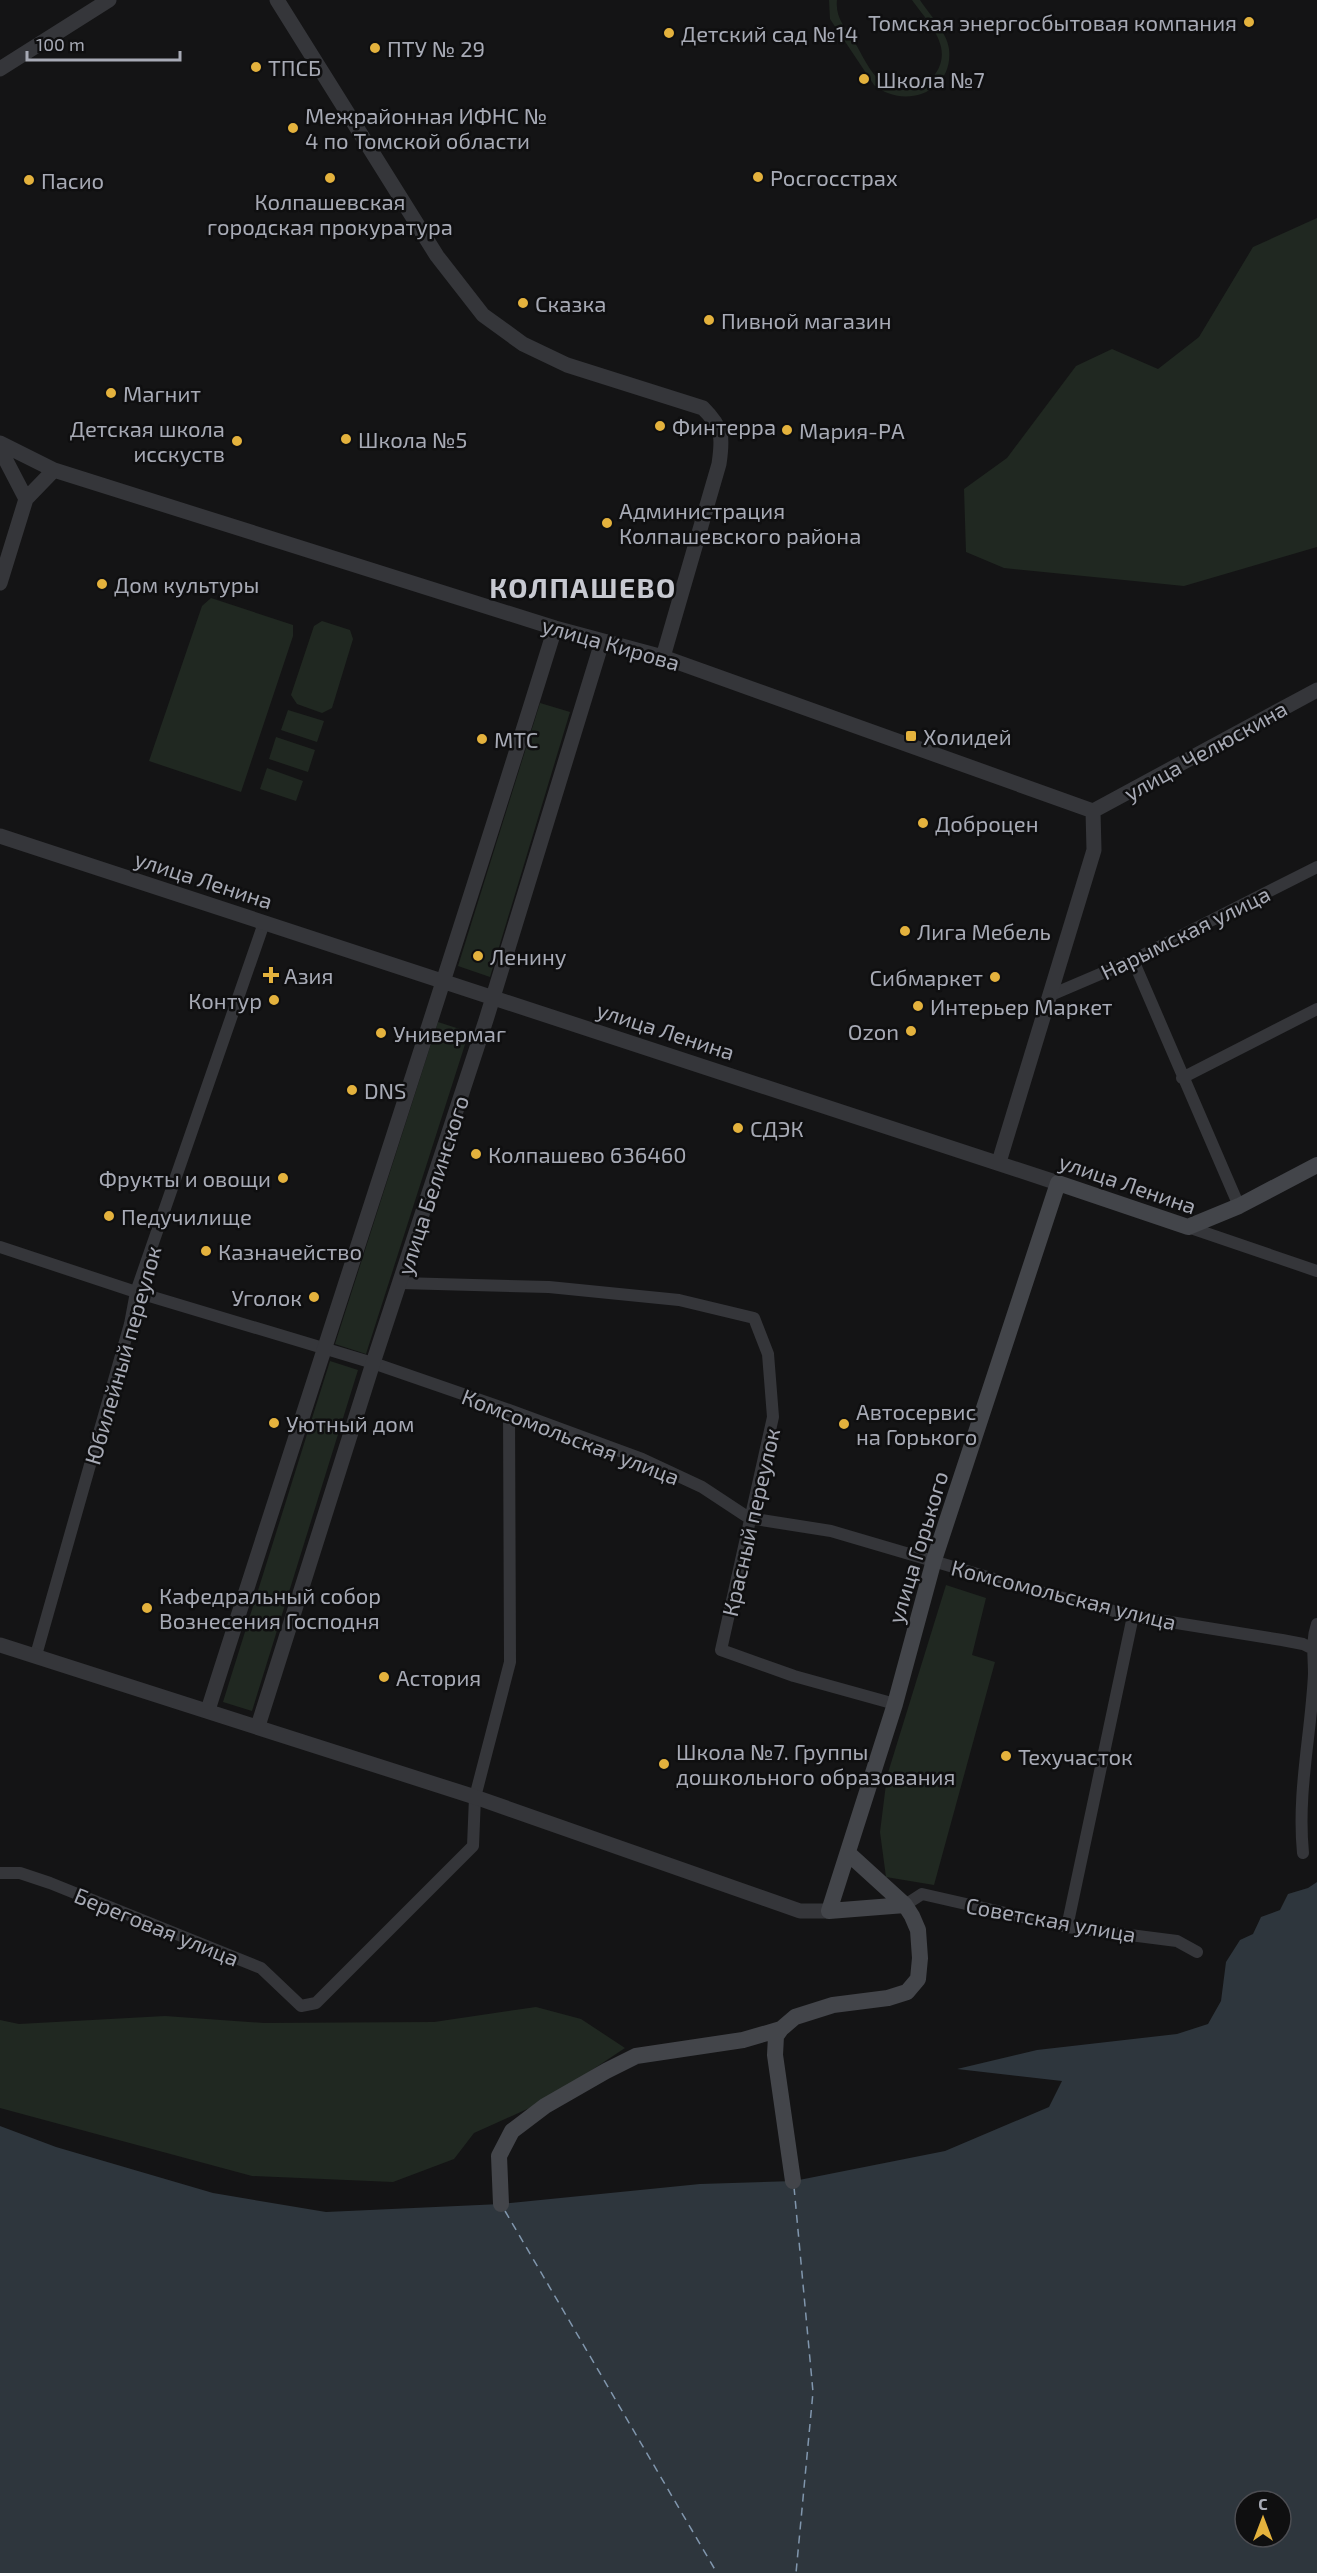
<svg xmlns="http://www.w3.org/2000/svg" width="1317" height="2573" font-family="'Exo 2',sans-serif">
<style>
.green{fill:#202821}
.water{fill:#2e363d;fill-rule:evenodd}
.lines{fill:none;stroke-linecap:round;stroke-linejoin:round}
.ferry{stroke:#8096ad;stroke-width:1.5;stroke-dasharray:8 6;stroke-linecap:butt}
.minor{stroke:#35363a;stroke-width:12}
.tertiary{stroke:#35363a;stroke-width:15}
.secondary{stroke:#43454a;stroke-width:16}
.poi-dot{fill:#e4b23d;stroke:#0f0f10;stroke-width:2}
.labels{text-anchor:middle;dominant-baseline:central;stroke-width:5;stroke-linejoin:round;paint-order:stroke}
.poi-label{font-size:22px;fill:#a7aab5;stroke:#0f0f10;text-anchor:start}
.street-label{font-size:22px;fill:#a7aab5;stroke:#0f0f10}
.district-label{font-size:28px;font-weight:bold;letter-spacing:1.5px;fill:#c7c9d1;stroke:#0f0f10}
</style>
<rect width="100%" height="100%" fill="#141415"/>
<!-- green -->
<path class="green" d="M 829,0 L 837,0 C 835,17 845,28 854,41 C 862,54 870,74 883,83 C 908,102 948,79 941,47 C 938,31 921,13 912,0 L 920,0 C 929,14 947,32 949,49 C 954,92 904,110 874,85 L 830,19 Z
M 1317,218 L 1317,547 L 1184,586 L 1004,568 L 966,552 L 964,489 L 1007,458 L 1076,366 L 1112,349 L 1158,369 L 1199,337 L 1253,247 Z
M 211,598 L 293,625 L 293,636 L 241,792 L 149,761 L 202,606 Z
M 322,621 L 350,630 L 353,639 L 332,708 L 322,713 L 297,704 L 291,695 L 314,626 Z
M 540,703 L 570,712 L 490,977 L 458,966 Z
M 288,710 L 324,721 L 317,742 L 281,730 Z
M 276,737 L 315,750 L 308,772 L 269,759 Z
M 267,768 L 303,781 L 296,801 L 260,789 Z
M 438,1022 L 469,1032 L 366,1354 L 335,1344 Z
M 330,1361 L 358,1370 L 252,1711 L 223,1702 Z
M 946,1585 L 986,1598 L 972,1655 L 995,1662 L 934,1885 L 886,1877 L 880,1832 L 887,1776 Z
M 536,2007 L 581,2019 L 625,2048 L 547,2100 L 474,2133 L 454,2159 L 393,2182 L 252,2176 L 0,2108 L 0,2020 L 19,2024 L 165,2016 L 264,2023 L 434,2022 Z"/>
<!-- water -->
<path class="water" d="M 1317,1882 L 1317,2573 L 0,2573 L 0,2126 L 56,2147 L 213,2193 L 326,2212 L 501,2204 L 700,2184 L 794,2181 L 945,2151 L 1049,2107 L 1062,2081 L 957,2069 L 1037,2050 L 1177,2034 L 1208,2024 L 1221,2001 L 1226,1962 L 1240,1940 L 1253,1934 L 1261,1917 L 1280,1910 L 1288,1894 L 1308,1888 ZM 1245,2501 L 1281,2501 L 1281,2537 L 1245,2537 Z"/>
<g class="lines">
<!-- ferry -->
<path class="ferry" d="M 794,2187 L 813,2392 L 796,2573
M 505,2211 L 717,2573"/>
<!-- minor -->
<path class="minor" d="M 1133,960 L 1239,1206
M 1051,995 L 1133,960 L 1317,867
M 1182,1078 L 1317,1009
M 1188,1227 L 1317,1271
M 0,1247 L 136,1292 L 373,1363 L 509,1410 L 642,1459 L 702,1487 L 749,1518 L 831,1531 L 1021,1587 L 1133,1616 L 1282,1640 L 1303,1644 L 1317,1651
M 400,1283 L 549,1287 L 679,1300 L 754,1318 L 768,1354 L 773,1417 L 721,1650 L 794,1676 L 895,1704
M 36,1655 L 130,1324 L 136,1292 L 264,923
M 1303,1853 C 1297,1792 1311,1735 1314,1674 C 1314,1657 1311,1641 1317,1624
M 0,1873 L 20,1873 L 50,1883 L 261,1968 L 301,2006 L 316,2003 L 473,1846 L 475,1797 L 510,1662 L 509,1410
M 905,1905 L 922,1894 L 1067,1927 L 1177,1941 L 1197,1952
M 1067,1927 L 1133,1616"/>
<!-- tertiary -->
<path class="tertiary" d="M 277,0 L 437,256 L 483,315 L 523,344 L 567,365 L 703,408 C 723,428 723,437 719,464 L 663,657
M 0,69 L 109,0
M 0,443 L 54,470 L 555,628 L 663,657 L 1093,811
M 0,449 L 26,499
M 0,583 L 26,499 L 54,470
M 1093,811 L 1317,690
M 0,836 L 1058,1183
M 999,1162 L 1094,850 L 1093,811
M 0,1645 L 475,1797 L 800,1911 L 829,1911
M 208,1710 C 323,1349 443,990 555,628
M 258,1726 L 373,1363 L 486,1020 L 602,642"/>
<!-- secondary -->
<path class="secondary" d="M 905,1905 L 829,1911 L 895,1704 L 934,1560 L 1058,1183 L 1188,1227 L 1239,1206 L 1317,1165
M 781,2029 L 776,2036 L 775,2055 L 793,2181
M 501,2204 L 499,2156 L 512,2131 L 545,2106 L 606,2071 L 636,2056 L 743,2040 L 781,2029 L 795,2017 L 833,2005 L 888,1998 L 907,1992 L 918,1979 L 920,1958 L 918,1930 L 912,1916 L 905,1905 L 849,1854"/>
</g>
<!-- markers -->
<g class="poi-dot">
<circle cx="1249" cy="22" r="6"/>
<circle cx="669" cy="33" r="6"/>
<circle cx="375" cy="48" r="6"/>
<circle cx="256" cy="67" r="6"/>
<circle cx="864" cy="79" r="6"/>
<circle cx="293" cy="128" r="6"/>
<circle cx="758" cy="177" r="6"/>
<circle cx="330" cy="178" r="6"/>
<circle cx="29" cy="180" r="6"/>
<circle cx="523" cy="303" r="6"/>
<circle cx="709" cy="320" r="6"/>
<circle cx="111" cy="393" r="6"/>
<circle cx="660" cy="426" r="6"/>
<circle cx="787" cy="430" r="6"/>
<circle cx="346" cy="439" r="6"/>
<circle cx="237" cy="441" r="6"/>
<circle cx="607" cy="523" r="6"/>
<circle cx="102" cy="584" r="6"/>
<rect x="905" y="730" width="12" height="12" rx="3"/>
<circle cx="482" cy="739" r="6"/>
<circle cx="923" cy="823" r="6"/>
<circle cx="905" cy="931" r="6"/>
<circle cx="478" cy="956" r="6"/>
<path d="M268 966h6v6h6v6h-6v6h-6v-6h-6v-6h6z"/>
<circle cx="995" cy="977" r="6"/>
<circle cx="274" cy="1000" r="6"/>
<circle cx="918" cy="1006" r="6"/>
<circle cx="911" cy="1031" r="6"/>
<circle cx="381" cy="1033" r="6"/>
<circle cx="352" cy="1090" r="6"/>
<circle cx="738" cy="1128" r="6"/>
<circle cx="476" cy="1154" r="6"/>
<circle cx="283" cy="1178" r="6"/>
<circle cx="109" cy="1216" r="6"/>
<circle cx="206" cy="1251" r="6"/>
<circle cx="314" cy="1297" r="6"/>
<circle cx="274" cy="1423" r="6"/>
<circle cx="844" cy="1424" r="6"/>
<circle cx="147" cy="1608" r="6"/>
<circle cx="384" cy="1677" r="6"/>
<circle cx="1006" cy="1756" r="6"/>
<circle cx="664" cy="1764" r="6"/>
</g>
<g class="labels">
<!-- poi labels -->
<g class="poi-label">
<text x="1237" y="22" text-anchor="end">Томская энергосбытовая компания</text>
<text x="681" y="33">Детский сад №14</text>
<text x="387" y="48">ПТУ № 29</text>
<text x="268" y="67">ТПСБ</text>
<text x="876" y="79">Школа №7</text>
<text x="305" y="115">Межрайонная ИФНС №<tspan x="305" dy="25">4 по Томской области</tspan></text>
<text x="770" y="177">Росгосстрах</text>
<text x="41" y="180">Пасио</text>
<text x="330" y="201" text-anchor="middle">Колпашевская<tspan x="330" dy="25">городская прокуратура</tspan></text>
<text x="535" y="303">Сказка</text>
<text x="721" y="320">Пивной магазин</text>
<text x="123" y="393">Магнит</text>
<text x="672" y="426">Финтерра</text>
<text x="225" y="428" text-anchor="end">Детская школа<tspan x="225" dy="25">исскуств</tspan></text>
<text x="799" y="430">Мария-РА</text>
<text x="358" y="439">Школа №5</text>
<text x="619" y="510">Администрация<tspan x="619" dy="25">Колпашевского района</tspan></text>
<text x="114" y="584">Дом культуры</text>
<text x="923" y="736">Холидей</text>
<text x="494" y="739">МТС</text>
<text x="935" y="823">Доброцен</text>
<text x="917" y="931">Лига Мебель</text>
<text x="490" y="956">Ленину</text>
<text x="284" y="975">Азия</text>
<text x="983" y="977" text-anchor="end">Сибмаркет</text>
<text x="262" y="1000" text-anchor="end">Контур</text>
<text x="930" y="1006">Интерьер Маркет</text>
<text x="899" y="1031" text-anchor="end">Ozon</text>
<text x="393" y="1033">Универмаг</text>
<text x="364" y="1090">DNS</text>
<text x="750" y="1128">СДЭК</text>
<text x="488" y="1154">Колпашево 636460</text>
<text x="271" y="1178" text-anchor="end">Фрукты и овощи</text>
<text x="121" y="1216">Педучилище</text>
<text x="218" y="1251">Казначейство</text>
<text x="302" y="1297" text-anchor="end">Уголок</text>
<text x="856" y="1411">Автосервис<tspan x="856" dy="25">на Горького</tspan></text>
<text x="286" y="1423">Уютный дом</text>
<text x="159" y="1595">Кафедральный собор<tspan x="159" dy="25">Вознесения Господня</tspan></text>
<text x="396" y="1677">Астория</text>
<text x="676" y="1751">Школа №7. Группы<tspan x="676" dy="25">дошкольного образования</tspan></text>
<text x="1018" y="1756">Техучасток</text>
</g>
<!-- street labels -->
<g class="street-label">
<text transform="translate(611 643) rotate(16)">улица Кирова</text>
<text transform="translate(1205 750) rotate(-29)">улица Челюскина</text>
<text transform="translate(204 879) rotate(18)">улица Ленина</text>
<text transform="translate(1185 932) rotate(-26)">Нарымская улица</text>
<text transform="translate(666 1030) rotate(18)">улица Ленина</text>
<text transform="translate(1128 1183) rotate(19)">улица Ленина</text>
<text transform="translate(432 1185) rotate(-72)">улица Белинского</text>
<text transform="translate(122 1355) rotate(-74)">Юбилейный переулок</text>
<text transform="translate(571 1436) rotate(21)">Комсомольская улица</text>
<text transform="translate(750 1522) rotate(-77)">Красный переулок</text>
<text transform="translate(917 1547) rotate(-73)">улица Горького</text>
<text transform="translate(1064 1594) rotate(14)">Комсомольская улица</text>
<text transform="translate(1051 1919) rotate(10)">Советская улица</text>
<text transform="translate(157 1926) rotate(22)">Береговая улица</text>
</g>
<!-- district labels -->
<g class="district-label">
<text x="583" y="587">КОЛПАШЕВО</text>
</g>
</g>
<!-- north arrow -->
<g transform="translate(1263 2519)"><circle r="28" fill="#0f0f10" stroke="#4c4d52" stroke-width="1.5"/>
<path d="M0-4.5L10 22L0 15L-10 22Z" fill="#e4b23d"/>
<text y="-9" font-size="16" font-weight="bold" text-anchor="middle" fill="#a7aab5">С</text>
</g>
<!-- scale -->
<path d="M27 51v9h153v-9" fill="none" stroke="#a7aab5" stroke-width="3"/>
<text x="36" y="51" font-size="18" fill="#a7aab5" stroke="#0f0f10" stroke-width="4.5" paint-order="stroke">100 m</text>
</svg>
